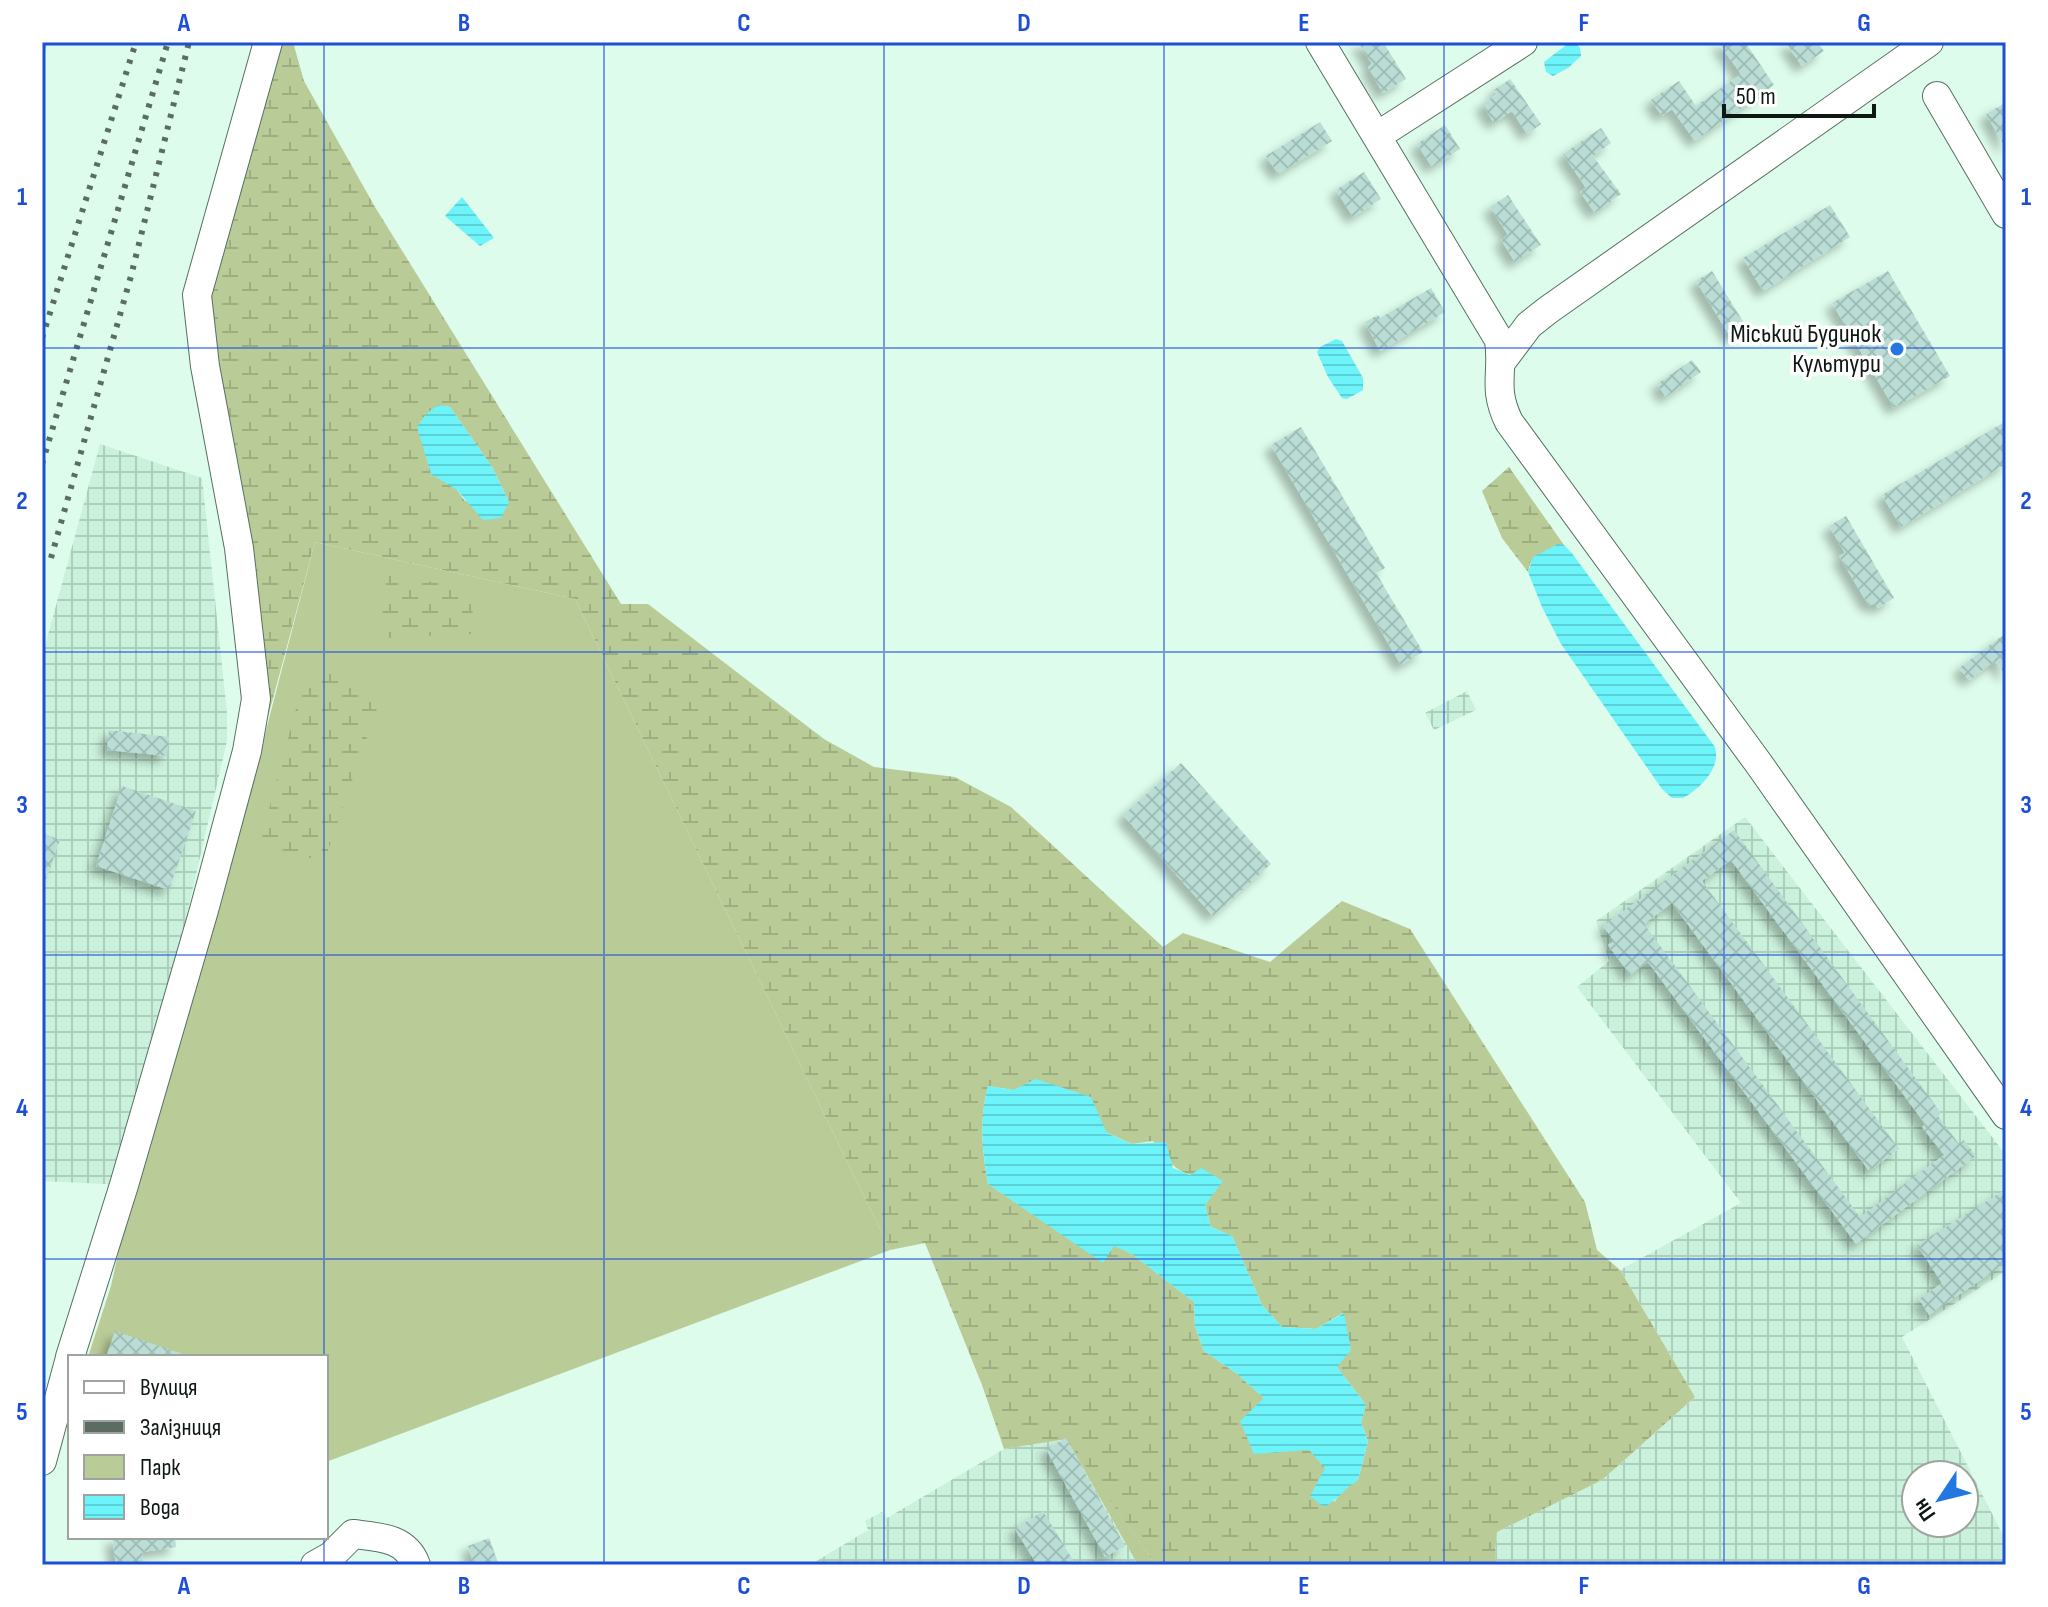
<svg xmlns="http://www.w3.org/2000/svg" width="2048" height="1607" font-family="'Sofia Sans Condensed',sans-serif">
<style>
.industrial{fill:url(#industrial-grid);fill-rule:evenodd}
.green{fill:#b9cb97}
.wetland{fill:url(#wetland-marsh);fill-rule:evenodd}
.water{fill:url(#water-rules)}
.lines{fill:none;stroke-linecap:round;stroke-linejoin:round}
.stream{stroke:#6df3fa;stroke-width:6}
.building{fill:url(#building-cross-hatch);fill-rule:evenodd;filter:url(#shadow)}
.minor-casing{stroke:#557062;stroke-width:30}
.minor{stroke:#fff;stroke-width:28}
.rail{stroke:#5b6d63;stroke-width:6;stroke-dasharray:4 8;stroke-linecap:butt}
.grid{fill:none;stroke:#1d4ed8;stroke-width:2;stroke-opacity:0.55}
.poi-dot{fill:#2377e1;stroke:#fff;stroke-width:3}
.labels{text-anchor:middle;dominant-baseline:central;stroke-width:7;stroke-linejoin:round;paint-order:stroke}
.poi-label{font-size:26px;fill:#0d1812;stroke:#fff;text-anchor:end}
.neatline{fill:none;stroke:#1d4ed8;stroke-width:3}
.grid-label{font-size:26px;text-anchor:middle;font-weight:bold;fill:#1d4ed8}
</style>
<defs>
<pattern id="industrial-grid" width="8" height="8" patternUnits="userSpaceOnUse" patternTransform="scale(2)"><rect width="8" height="8" fill="#caf1db"/><path d="M0 4h8M4 0v8" fill="none" stroke="#accebb"/></pattern>
<pattern id="wetland-marsh" width="20" height="14" patternUnits="userSpaceOnUse" patternTransform="scale(2)"><rect width="20" height="14" fill="#b9cb97"/><path d="M1 5h8M5 5V1M11 12h8M15 12V8" fill="none" stroke="#9eae81"/></pattern>
<pattern id="water-rules" width="6" height="5" patternUnits="userSpaceOnUse" patternTransform="scale(2)"><rect width="6" height="5" fill="#6df3fa"/><path d="M0 2.5h6" fill="none" stroke="#5dd0d5"/></pattern>
<pattern id="building-cross-hatch" width="8" height="8" patternUnits="userSpaceOnUse" patternTransform="scale(2)"><rect width="8" height="8" fill="#baded6"/><path d="M0 0l8 8M0 8l8-8" fill="none" stroke="#9fbeb7"/></pattern>
<filter id="shadow"><feDropShadow dx="-7" dy="7" stdDeviation="4" flood-color="#0004"/></filter>
</defs>
<rect width="100%" height="100%" fill="#ddfceb"/>
<!-- industrial -->
<path class="industrial" d="M 100,444 L 202,478 L 227,712 L 227,741 L 124,1185 L 42,1181 L 42,657 Z
M 1467,691 L 1476,710 L 1434,730 L 1425,713 Z
M 1745,817 L 2006,1155 L 2006,1271 L 1902,1337 L 2006,1541 L 2006,1565 L 1497,1565 L 1495,1554 L 1497,1532 L 1602,1480 L 1695,1397 L 1620,1270 L 1741,1203 L 1577,987 L 1609,961 L 1596,921 ZM 1916,1475 L 1964,1475 L 1964,1523 L 1916,1523 Z
M 1066,1438 L 1138,1565 L 810,1565 L 868,1530 L 865,1521 L 882,1512 L 887,1518 L 1004,1449 Z"/>
<!-- green -->
<path class="green" d="M 315,542 L 575,599 L 890,1250 L 326,1462 L 326,1357 L 88,1357 L 111,1286 L 133,1186 L 258,761 Z
M 1066,1438 L 1156,1565 L 1138,1565 Z"/>
<!-- wetland -->
<path class="wetland" d="M 276,42 L 293,42 L 304,81 L 375,207 L 621,604 L 648,604 L 824,739 L 874,767 L 955,777 L 1011,807 L 1163,947 L 1183,933 L 1270,962 L 1342,901 L 1410,929 L 1585,1202 L 1597,1250 L 1620,1270 L 1695,1397 L 1602,1480 L 1497,1532 L 1495,1554 L 1497,1565 L 1156,1565 L 1066,1439 L 1004,1449 L 982,1385 L 925,1243 L 890,1250 L 575,599 L 315,542 L 268,717 L 227,460 L 209,301 ZM 438,405 L 450,407 L 492,467 L 509,502 L 465,501 L 457,490 ZM 988,1086 L 1013,1090 L 1132,1144 L 1153,1141 C 1179,1176 1180,1173 1222,1181 L 1205,1205 L 1211,1227 L 1232,1236 L 1262,1305 L 1282,1327 L 1316,1329 L 1343,1313 L 1337,1367 L 1366,1405 L 1361,1422 L 1368,1441 L 1358,1480 L 1345,1488 L 1334,1502 L 1326,1468 L 1265,1399 L 1236,1373 L 1204,1351 L 1195,1326 L 1194,1302 L 1132,1254 L 1114,1245 L 1103,1262 L 988,1184 C 982,1148 979,1122 988,1086 Z
M 1509,467 L 1564,545 L 1554,546 L 1530,563 L 1528,572 L 1502,538 L 1482,491 Z
M 387,575 L 471,588 L 474,634 L 386,638 L 381,623 Z
M 331,665 L 382,694 L 324,862 L 264,845 L 262,835 L 305,675 Z"/>
<!-- water -->
<path class="water" d="M 1570,42 L 1576,43 L 1580,48 L 1581,56 L 1568,68 L 1553,76 L 1546,72 L 1544,62 Z
M 462,197 L 494,238 L 480,246 L 445,216 Z
M 1336,339 L 1342,341 L 1363,378 L 1363,390 L 1347,399 L 1342,398 L 1328,377 L 1317,352 L 1320,347 Z
M 438,405 L 450,407 L 492,467 L 509,502 L 501,518 L 483,520 L 457,490 L 431,474 L 417,427 L 426,414 Z
M 1558,544 L 1564,545 L 1571,552 L 1715,747 C 1721,768 1701,788 1683,798 L 1672,798 L 1662,789 L 1561,644 L 1542,607 L 1528,572 L 1533,557 Z
M 1036,1079 L 1091,1097 L 1107,1133 L 1132,1144 L 1166,1142 L 1173,1168 L 1190,1175 L 1201,1168 L 1223,1181 L 1205,1205 L 1211,1227 L 1232,1236 L 1262,1305 L 1282,1327 L 1316,1329 L 1344,1313 L 1351,1350 L 1337,1367 L 1366,1405 L 1361,1422 L 1368,1441 L 1358,1480 C 1345,1488 1338,1500 1324,1507 L 1310,1496 L 1325,1468 L 1309,1450 L 1254,1454 L 1240,1421 L 1264,1398 L 1236,1373 L 1204,1351 L 1195,1326 L 1194,1302 L 1132,1254 L 1114,1246 L 1103,1263 L 988,1184 C 982,1147 979,1121 988,1086 L 1013,1090 Z"/>
<g class="lines">
<!-- stream -->
<path class="stream" d="M 42,52 L 44,42"/>
</g>
<!-- building -->
<path class="building" d="M 1358,42 L 1383,42 L 1406,79 L 1383,93 L 1368,67 L 1372,64 Z
M 1718,42 L 1745,42 L 1774,85 L 1695,141 L 1672,109 L 1662,116 L 1651,100 L 1679,81 L 1696,106 L 1741,74 Z
M 1785,42 L 1817,42 L 1824,51 L 1802,66 Z
M 1510,79 L 1541,124 L 1527,134 L 1512,111 L 1494,123 L 1482,104 L 1497,94 L 1494,90 Z
M 2006,102 L 2006,149 L 1986,114 Z
M 1320,122 L 1332,141 L 1278,174 L 1266,156 Z
M 1445,125 L 1460,149 L 1432,167 L 1417,144 Z
M 1601,128 L 1611,143 L 1593,156 L 1621,194 L 1595,213 L 1580,192 L 1586,188 L 1563,154 Z
M 1364,172 L 1381,199 L 1353,217 L 1336,190 Z
M 1508,195 L 1541,245 L 1515,262 L 1501,240 L 1508,235 L 1490,207 Z
M 1830,205 L 1850,237 L 1763,291 L 1743,258 Z
M 1712,271 L 1747,328 L 1731,338 L 1696,281 Z
M 1888,271 L 1950,376 L 1894,408 L 1832,303 Z
M 1431,288 L 1445,312 L 1380,351 L 1365,322 L 1378,315 L 1380,318 Z
M 1692,360 L 1701,372 L 1666,397 L 1657,384 Z
M 2006,421 L 2006,464 L 1901,527 L 1882,495 Z
M 1301,427 L 1385,568 L 1376,573 L 1423,652 L 1401,665 L 1271,445 Z
M 1846,516 L 1894,598 L 1878,608 L 1875,603 L 1869,606 L 1839,556 L 1845,553 L 1829,526 Z
M 2006,633 L 2006,676 L 1995,661 L 1969,680 L 1959,668 Z
M 109,730 L 169,737 L 167,756 L 107,750 Z
M 1181,763 L 1271,864 L 1213,916 L 1123,815 Z
M 122,786 L 196,811 L 169,890 L 96,866 Z
M 1734,830 L 1941,1113 L 1938,1116 L 1959,1144 L 1964,1140 L 1976,1156 L 1856,1244 L 1648,962 L 1630,975 L 1608,945 L 1614,941 L 1603,926 ZM 1731,860 L 1925,1124 L 1922,1127 L 1944,1155 L 1860,1217 L 1644,924 L 1672,903 L 1869,1171 L 1899,1149 L 1702,881 Z
M 42,833 L 60,840 L 44,885 L 42,884 Z
M 2006,1189 L 2006,1263 L 1929,1315 L 1919,1299 L 1942,1283 L 1917,1245 Z
M 115,1331 L 183,1354 L 183,1357 L 106,1357 Z
M 1066,1438 L 1125,1546 L 1105,1557 L 1046,1449 Z
M 1043,1511 L 1076,1565 L 1037,1565 L 1015,1529 Z
M 112,1537 L 175,1537 L 176,1547 L 142,1552 L 144,1565 L 116,1565 Z
M 489,1538 L 499,1565 L 474,1565 L 468,1546 Z"/>
<g class="lines">
<!-- minor casing -->
<g class="minor-casing">
<path id="minor" d="M 1320,42 L 1499,340 C 1504,374 1492,387 1509,422 L 1759,764 L 2006,1115
M 1937,96 L 2006,214
M 1377,136 L 1523,42
M 1502,361 L 1529,325 L 1548,310 L 1929,42
M 70,1357 L 124,1185 L 204,910 L 247,751 L 256,699 L 239,548 L 205,366 L 197,295 L 268,42
M 42,1461 L 70,1358
M 315,1565 L 331,1556 L 353,1534 C 378,1537 406,1537 416,1565"/>
</g>
<!-- minor -->
<use href="#minor" class="minor"/>
<!-- rail -->
<path class="rail" d="M 42,338 L 136,42
M 42,464 L 168,42
M 51,558 L 131,276 L 189,42"/>
</g>
<!-- grid -->
<path class="grid" d="M 324,42 L 324,1357M 604,42 L 604,1565M 884,42 L 884,1565M 1164,42 L 1164,1565M 1444,42 L 1444,1565M 1724,42 L 1724,1565M 42,348 L 2006,348M 42,652 L 2006,652M 42,955 L 2006,955M 42,1259 L 2006,1259M 324,1537 L 324,1565"/>
<!-- markers -->
<circle class="poi-dot" cx="1897" cy="349" r="8"/>
<g class="labels">
<!-- poi labels -->
<g class="poi-label">
<text x="1881" y="334">Міський Будинок<tspan x="1881" dy="30">Культури</tspan></text>
</g>
</g>
<!-- border -->
<rect width="2048" height="1607" fill="none" stroke="#ffffff" stroke-width="88"/>
<!-- legend -->
<rect x="68" y="1355" width="260" height="184" fill="#ffffff" stroke="#9ea3a0" stroke-width="2"/>
<rect x="84" y="1381" width="40" height="12" fill="#ffffff" stroke="#9ea3a0" stroke-width="2"/>
<text x="140" y="1395" font-size="24" fill="#0d1812">Вулиця</text>
<rect x="84" y="1421" width="40" height="12" fill="#5b6d63" stroke="#9ea3a0" stroke-width="2"/>
<text x="140" y="1435" font-size="24" fill="#0d1812">Залізниця</text>
<rect x="84" y="1455" width="40" height="24" fill="#b9cb97" stroke="#9ea3a0" stroke-width="2"/>
<text x="140" y="1475" font-size="24" fill="#0d1812">Парк</text>
<rect x="84" y="1495" width="40" height="24" fill="url(#water-rules)" stroke="#9ea3a0" stroke-width="2"/>
<text x="140" y="1515" font-size="24" fill="#0d1812">Вода</text>
<!-- north arrow -->
<g transform="translate(1940 1499) rotate(235)"><circle r="38" fill="#ffffff" stroke="#9ea3a0" stroke-width="2"/>
<path d="M0-6L14 30L0 20L-14 30Z" fill="#2377e1"/>
<text y="-12" font-size="22" font-weight="bold" text-anchor="middle" fill="#0d1812">Пн</text>
</g>
<!-- scale -->
<path d="M1724 104v12h150v-12" fill="none" stroke="#0d1812" stroke-width="4"/>
<text x="1736" y="104" font-size="24" fill="#0d1812" stroke="#ffffff" stroke-width="6" paint-order="stroke">50 m</text>
<rect x="44" y="44" width="1960" height="1519" class="neatline"/>
<g class="grid-label">
<text x="184" y="31">A</text>
<text x="464" y="31">B</text>
<text x="744" y="31">C</text>
<text x="1024" y="31">D</text>
<text x="1304" y="31">E</text>
<text x="1584" y="31">F</text>
<text x="1864" y="31">G</text>
<text x="22" y="205">1</text>
<text x="2026" y="205">1</text>
<text x="22" y="509">2</text>
<text x="2026" y="509">2</text>
<text x="22" y="813">3</text>
<text x="2026" y="813">3</text>
<text x="22" y="1116">4</text>
<text x="2026" y="1116">4</text>
<text x="22" y="1420">5</text>
<text x="2026" y="1420">5</text>
<text x="184" y="1594">A</text>
<text x="464" y="1594">B</text>
<text x="744" y="1594">C</text>
<text x="1024" y="1594">D</text>
<text x="1304" y="1594">E</text>
<text x="1584" y="1594">F</text>
<text x="1864" y="1594">G</text>
</g>
</svg>
